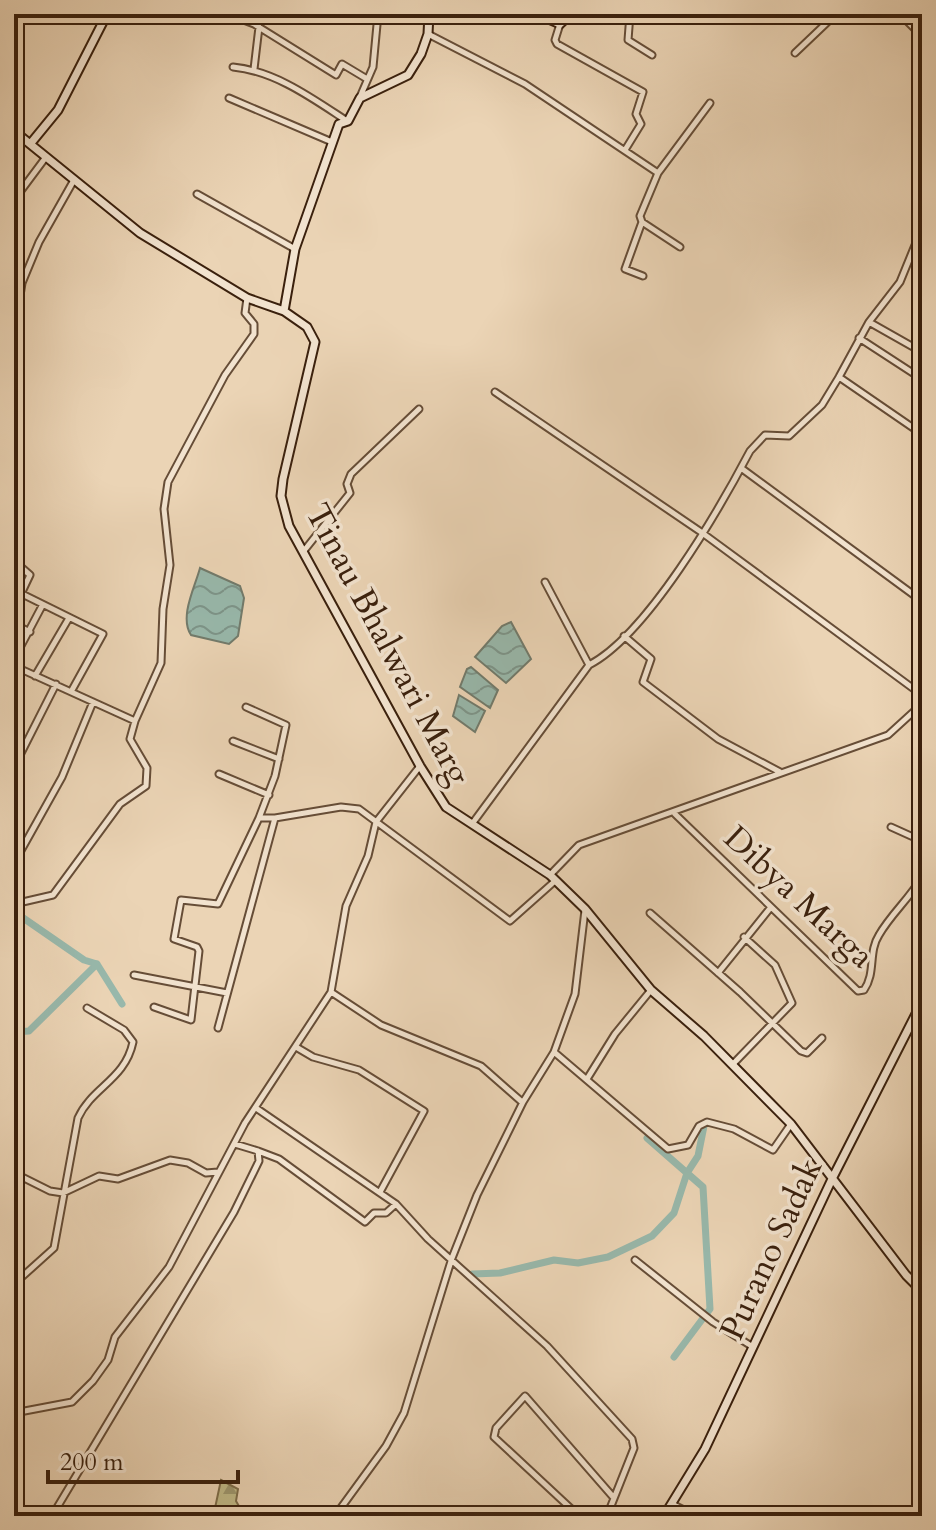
<svg xmlns="http://www.w3.org/2000/svg" width="936" height="1530" font-family="Cardo,serif">
<style>
.forest{fill:url(#forest-firs);stroke:#7d6d4a;stroke-width:2}
.water{fill:url(#water-waves);stroke:#727b6c;stroke-width:2}
.lines{fill:none;stroke-linecap:round;stroke-linejoin:round}
.canal{stroke:#98b8ab;stroke-width:7}
.street-casing{stroke:#664d37;stroke-width:9}
.secondary-casing{stroke:#3a200d;stroke-width:11}
.street{stroke:#f2e3cf;stroke-width:5}
.secondary{stroke:#f2e3cf;stroke-width:7}
.labels{text-anchor:middle;dominant-baseline:central;stroke-width:7;stroke-linejoin:round;paint-order:stroke}
.street-label{font-size:34px;fill:#3a200d;stroke:#f2e3cf}
</style>
<defs>
<pattern id="forest-firs" width="22" height="20" patternUnits="userSpaceOnUse" patternTransform="scale(2)"><rect width="22" height="20" fill="#c0ba88"/><path d="M5 1l3.5 6h-7zM16 11l3.5 6h-7z" fill="#9d976e"/></pattern>
<pattern id="water-waves" width="16" height="10" patternUnits="userSpaceOnUse" patternTransform="scale(2)"><rect width="16" height="10" fill="#98b8ab"/><path d="M0 5q4-4 8 0t8 0" fill="none" stroke="#7d958a"/></pattern>
</defs>
<rect width="100%" height="100%" fill="#ebd4b5"/>
<filter id="stains"><feTurbulence type="fractalNoise" baseFrequency=".0025" numOctaves="4"/><feColorMatrix values="0 0 0 0 .2 0 0 0 0 .09 0 0 0 0 .02 0 0 0 .5 -.17"/></filter>
<radialGradient id="worn" r=".72"><stop offset=".6" stop-color="#630" stop-opacity="0"/><stop offset="1" stop-color="#630" stop-opacity=".3"/></radialGradient>
<!-- forest -->
<path class="forest" d="M 221,1480 L 238,1489 L 236,1501 L 240,1508 L 235,1516 L 221,1516 L 215,1508 Z"/>
<!-- water -->
<path class="water" d="M 200,568 L 240,586 L 244,598 L 238,636 L 229,644 L 191,635 C 179,617 195,587 200,568 Z
M 511,622 L 531,659 L 506,683 L 475,657 L 502,626 Z
M 471,667 L 498,690 L 490,708 L 460,687 L 467,669 Z
M 459,695 L 485,711 L 475,732 L 453,716 Z"/>
<g class="lines">
<!-- canal -->
<path class="canal" d="M 16,913 L 84,960 L 97,964 L 122,1004
M 14,1032 L 29,1031 L 97,964
M 647,1138 L 703,1187 L 710,1309 L 674,1357
M 472,1274 L 500,1273 L 554,1260 L 578,1263 L 608,1257 L 652,1236 L 674,1213 L 687,1173 L 698,1156 L 704,1126"/>
<!-- street casing -->
<g class="street-casing">
<path id="street" d="M 228,14 L 254,24 L 336,75 L 342,64 L 367,79
M 333,14 L 335,14
M 630,14 L 628,40 L 652,55
M 906,20 L 922,36
M 560,24 L 555,40 L 557,44 L 643,92 L 636,114 L 641,124 L 625,150
M 428,34 L 525,84 L 658,173
M 795,53 L 836,14
M 233,67 C 275,71 312,98 347,121
M 254,69 L 259,27
M 360,97 L 373,67 L 378,14
M 229,98 L 332,142
M 197,194 L 295,249
M 14,200 L 46,157
M 642,222 L 625,269 L 643,276
M 680,247 L 642,222 L 640,216 L 658,173 L 710,103
M 869,322 L 922,352
M 14,334 L 22,283 L 39,242 L 74,180
M 859,338 L 922,379
M 839,377 L 922,434
M 495,392 L 701,532 L 922,695
M 741,468 L 922,601
M 303,552 L 350,493 L 347,484 L 351,474 L 419,409
M 14,561 L 30,575 L 21,594
M 545,582 L 589,665
M 14,590 L 103,634 L 72,690
M 14,624 L 30,632
M 624,636 L 651,659 L 643,682 L 718,739 L 780,772
M 14,659 L 42,606
M 14,666 L 135,721
M 35,676 L 69,618
M 14,679 L 19,670
M 246,707 L 286,725 L 275,776 L 259,818 L 275,818
M 233,741 L 279,759
M 14,767 L 56,684
M 219,774 L 269,795
M 675,814 L 858,991 L 864,990 C 876,973 868,952 879,935 C 891,914 910,898 922,877
M 472,824 L 589,665 C 647,635 719,510 750,451 L 765,435 L 789,436 L 822,405 L 839,377 L 869,322 L 900,282 L 922,228
M 891,827 L 922,841
M 14,863 L 62,777 L 93,702
M 550,875 L 579,845 L 888,735 L 922,704
M 913,893 L 922,900
M 14,904 L 53,895 L 120,804 L 146,786 L 147,768 L 130,739 L 135,721 L 161,663 L 163,609 L 170,565 L 164,509 L 168,482 L 225,375 L 254,334 L 254,324 L 245,313 L 247,298
M 650,913 L 740,992 L 801,1051 L 807,1053 L 822,1038
M 718,973 L 771,907
M 134,975 L 227,993
M 331,992 L 381,1025 L 481,1066 L 522,1102
M 154,1007 L 191,1020 L 199,951 L 197,947 L 174,939 L 181,900 L 218,904 L 259,818
M 218,1028 L 275,818 L 341,807 L 359,809 L 510,921 L 555,881
M 296,1047 L 313,1057 L 359,1070 L 424,1111 L 380,1192
M 554,1052 L 668,1149 L 688,1145 L 699,1126 L 707,1122 L 734,1129 L 773,1150 L 791,1124
M 733,1064 L 792,1003 L 775,965 L 744,937
M 587,1079 L 615,1034 L 651,990
M 256,1108 L 396,1204 L 428,1239 L 547,1346 L 632,1439 L 634,1448 L 607,1516
M 258,1151 L 279,1159 L 365,1222 L 374,1213 L 386,1213 L 396,1204
M 14,1173 L 50,1191 L 63,1193 L 99,1176 L 118,1179 L 170,1160 L 188,1163 L 206,1173 L 218,1172
M 635,1260 L 713,1322 L 753,1347
M 14,1284 L 54,1248 L 78,1118 C 92,1087 125,1080 133,1042 L 124,1030 L 87,1008
M 14,1413 L 72,1402 L 93,1381 L 108,1360 L 115,1337 L 169,1267 L 245,1123 L 331,992 L 346,906 L 368,856 L 376,822 L 420,766
M 672,1504 L 696,1516
M 247,1510 L 256,1516
M 52,1516 L 234,1212 L 259,1161 L 258,1151 L 235,1144
M 335,1516 L 386,1446 L 404,1413 L 452,1258 L 477,1195 L 523,1102 L 554,1052 L 575,994 L 585,910
M 579,1516 L 494,1437 L 496,1428 L 525,1396 L 614,1498
M 919,1516 L 922,1512"/>
</g>
<!-- secondary casing -->
<g class="secondary-casing">
<path id="secondary" d="M 537,14 L 560,24 L 571,14
M 14,131 L 140,233 L 247,298 L 284,311 L 307,327 L 315,342 L 283,479 L 281,496 L 289,526 L 420,766 L 446,807 L 550,875 L 585,909 L 651,990 L 704,1036 L 791,1124 L 906,1275 L 922,1291
M 31,143 L 58,110 L 107,14
M 284,311 L 295,249 L 339,124 L 348,121 L 360,98 L 408,75 L 421,54 L 428,34 L 429,14
M 664,1516 L 705,1449 L 832,1179 L 922,1002"/>
</g>
<!-- street -->
<use href="#street" class="street"/>
<!-- secondary -->
<use href="#secondary" class="secondary"/>
</g>
<g class="labels">
<!-- street labels -->
<g class="street-label">
<text transform="translate(388 644) rotate(62)">Tinau Bhalwari Marg</text>
<text transform="translate(799 897) rotate(43)">Dibya Marga</text>
<text transform="translate(771 1249) rotate(-65)">Purano Sadak</text>
</g>
</g>
<!-- margin -->
<rect width="936" height="1530" fill="none" stroke="#ebd4b5" stroke-width="48"/>
<rect x="16" y="16" width="904" height="1498" fill="none" stroke="#3a200d" stroke-width="4"/>
<rect x="24" y="24" width="888" height="1482" fill="none" stroke="#3a200d" stroke-width="2"/>
<!-- scale -->
<path d="M48 1470v12h190v-12" fill="none" stroke="#3a200d" stroke-width="4"/>
<text x="60" y="1470" font-size="24" fill="#3a200d" stroke="#f2e3cf" stroke-width="6" paint-order="stroke">200 m</text>
<rect width="100%" height="100%" filter="url(#stains)"/>
<rect width="100%" height="100%" fill="url(#worn)"/>
</svg>
